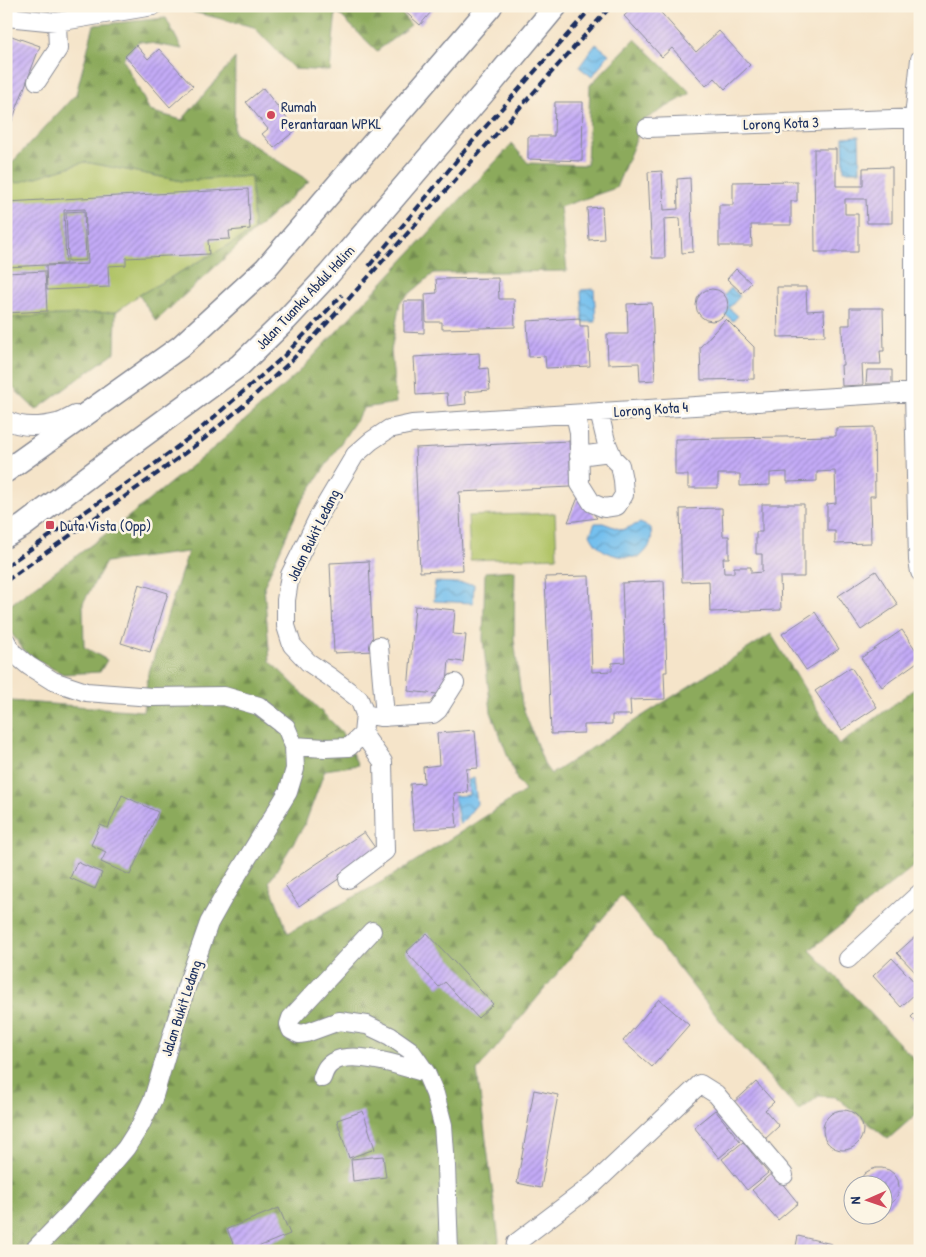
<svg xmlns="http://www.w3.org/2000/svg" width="926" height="1257" font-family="'Patrick Hand',sans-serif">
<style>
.grass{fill:#b1c467;stroke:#667a62}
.forest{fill:url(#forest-firs);stroke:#546c5d}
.water{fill:url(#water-waves);stroke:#4878a6}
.building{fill:url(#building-hatch)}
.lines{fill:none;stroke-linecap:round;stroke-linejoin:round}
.minor-casing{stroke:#888a94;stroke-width:20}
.major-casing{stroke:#888a94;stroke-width:25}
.minor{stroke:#fff;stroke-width:18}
.major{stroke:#fff;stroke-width:22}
.rail{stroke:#1b2f5e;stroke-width:4;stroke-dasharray:8 4;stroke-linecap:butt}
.poi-dot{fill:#d1495b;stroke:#fcf5e5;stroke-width:2}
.labels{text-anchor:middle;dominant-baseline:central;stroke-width:5;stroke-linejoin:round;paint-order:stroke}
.poi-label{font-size:15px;fill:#1b2f5e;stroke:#fcf5e5;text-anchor:start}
.street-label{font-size:15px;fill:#1b2f5e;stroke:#fcf5e5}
</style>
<defs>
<pattern id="forest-firs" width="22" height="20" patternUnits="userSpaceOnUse" patternTransform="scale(1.25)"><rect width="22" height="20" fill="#8caa5c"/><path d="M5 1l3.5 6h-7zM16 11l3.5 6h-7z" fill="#728b4f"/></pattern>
<pattern id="water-waves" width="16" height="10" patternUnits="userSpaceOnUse" patternTransform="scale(1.25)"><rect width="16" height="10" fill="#75c0ee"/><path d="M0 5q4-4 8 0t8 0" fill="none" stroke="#5f9cc4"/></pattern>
<pattern id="building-hatch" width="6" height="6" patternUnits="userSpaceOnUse" patternTransform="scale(1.25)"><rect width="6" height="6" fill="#c4abf7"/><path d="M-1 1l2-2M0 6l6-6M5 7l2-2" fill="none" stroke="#9e8ccb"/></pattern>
</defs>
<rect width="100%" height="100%" fill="#fcf5e5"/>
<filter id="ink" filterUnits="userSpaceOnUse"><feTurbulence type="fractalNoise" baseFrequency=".02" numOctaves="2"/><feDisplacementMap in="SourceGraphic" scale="10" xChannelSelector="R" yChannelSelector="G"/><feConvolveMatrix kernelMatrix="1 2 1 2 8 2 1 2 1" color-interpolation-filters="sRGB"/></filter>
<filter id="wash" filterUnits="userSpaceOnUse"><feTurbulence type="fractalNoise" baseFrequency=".0096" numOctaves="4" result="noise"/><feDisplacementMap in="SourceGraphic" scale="20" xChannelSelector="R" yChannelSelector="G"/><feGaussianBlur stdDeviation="1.12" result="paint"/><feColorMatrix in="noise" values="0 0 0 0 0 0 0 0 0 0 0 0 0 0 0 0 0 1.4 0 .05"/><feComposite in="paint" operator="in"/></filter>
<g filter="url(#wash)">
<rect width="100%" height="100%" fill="#f5e4c9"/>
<!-- grass -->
<path class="grass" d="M 85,162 L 182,181 L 251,176 L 254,231 L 139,295 L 116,312 L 6,318 L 6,176 L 17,183 Z
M 555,513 L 557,557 L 470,560 L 468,516 Z"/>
<!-- forest -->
<path class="forest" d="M 187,6 L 402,6 L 399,10 L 411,25 L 377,51 L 336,11 L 330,71 L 294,69 L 254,27 L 193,12 Z
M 166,18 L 182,49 L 139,41 L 123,59 L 150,111 L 182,120 L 235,58 L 234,133 L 309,181 L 156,321 L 139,295 L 254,231 L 251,176 L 182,181 L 85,162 L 17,183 L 6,176 L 6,169 L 76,94 L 94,25 Z
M 635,39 L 691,93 L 644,120 L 616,188 L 560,207 L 567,271 L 434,273 L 400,302 L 391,351 L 396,403 L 364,408 L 301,503 L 264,586 L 270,661 L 341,731 L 358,765 L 325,770 L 305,824 L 269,882 L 288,933 L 387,879 L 525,791 L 517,780 L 491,712 L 483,639 L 485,572 L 515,570 L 514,638 L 522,705 L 545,766 L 551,774 L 771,634 L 839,745 L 920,685 L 920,861 L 810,950 L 920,1065 L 920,1111 L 888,1139 L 836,1097 L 819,1096 L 799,1111 L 726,1028 L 621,896 L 477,1071 L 499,1240 L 497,1251 L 6,1251 L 6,694 L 11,701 L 143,711 L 148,675 L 188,552 L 106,562 L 83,603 L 84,647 L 107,660 L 100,672 L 63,674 L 28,656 L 6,626 L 6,608 L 122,522 L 216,446 L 297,374 L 512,144 L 528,163 L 587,165 L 590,85 Z
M 116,312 L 115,352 L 36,410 L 9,384 L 6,379 L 6,318 Z"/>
<!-- water -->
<path class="water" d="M 596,44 L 609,54 L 592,77 L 579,67 Z
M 859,136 L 860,171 L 844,171 L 843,137 Z
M 731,288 L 740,296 L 729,308 L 738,316 L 733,321 L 715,306 Z
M 594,289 L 596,322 L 583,322 L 581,290 Z
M 595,523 L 603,523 L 622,530 L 640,523 L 651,528 C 653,543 650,547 640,557 C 619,558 599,555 590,534 Z
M 435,582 L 474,584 L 473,603 L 434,601 Z
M 474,778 L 477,804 L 460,825 L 454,796 L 469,795 L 468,780 Z"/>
<g id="blocks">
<!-- building -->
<path class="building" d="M 405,6 L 436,6 L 420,25 L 402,9 Z
M 635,6 L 655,6 L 696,52 L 719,31 L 750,65 L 725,89 L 715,78 L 706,86 L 672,48 L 662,57 L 624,16 Z
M 6,34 L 40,46 L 6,137 Z
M 136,45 L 148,59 L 159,49 L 193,86 L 170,107 L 125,56 Z
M 263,88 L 296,130 L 274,148 L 262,134 L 268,129 L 246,102 Z
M 555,102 L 583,102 L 582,161 L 528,159 L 528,136 L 554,136 Z
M 814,149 L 836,149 L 836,186 L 863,186 L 863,168 L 892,167 L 892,223 L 867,223 L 866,199 L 845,199 L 845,214 L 858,214 L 858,252 L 815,252 Z
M 662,171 L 664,210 L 678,209 L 677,179 L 690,178 L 693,252 L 682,253 L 680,218 L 664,219 L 665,258 L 652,258 L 648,172 Z
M 797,181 L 797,201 L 791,201 L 791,225 L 751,225 L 752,246 L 719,246 L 719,205 L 733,205 L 733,182 Z
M 248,189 L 250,229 L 229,231 L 230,239 L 208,240 L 209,254 L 126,258 L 126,265 L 108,266 L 109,287 L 47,290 L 46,266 L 88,264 L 85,209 L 64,210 L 66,264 L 6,267 L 6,202 Z
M 602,207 L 604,239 L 589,240 L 587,208 Z
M 84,211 L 86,260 L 68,261 L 66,212 Z
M 736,269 L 751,283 L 742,293 L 727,279 Z
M 45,271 L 47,311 L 6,313 L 6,273 Z
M 498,278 L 499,299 L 514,299 L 515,327 L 442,329 L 442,322 L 426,322 L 425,294 L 437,293 L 436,279 Z
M 777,287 L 806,287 L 807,311 L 824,310 L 825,336 L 778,337 Z
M696 305a16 16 0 1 1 32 0a16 16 0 1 1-32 0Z
M 404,301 L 424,301 L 424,333 L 404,332 Z
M 652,303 L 655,380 L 640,381 L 639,363 L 608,364 L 607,334 L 628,334 L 627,304 Z
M 850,308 L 883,308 L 884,351 L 880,351 L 881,364 L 862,364 L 863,385 L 842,386 L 841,365 L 843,365 L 842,325 L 850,325 Z
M 580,318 L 580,326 L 588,326 L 590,366 L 546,368 L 545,356 L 529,357 L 527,321 Z
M 726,319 L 754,347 L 754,379 L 701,380 L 700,347 Z
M 479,353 L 480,369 L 488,368 L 490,390 L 465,392 L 466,404 L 448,406 L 447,393 L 416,395 L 414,357 Z
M 867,370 L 892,370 L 892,384 L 866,384 Z
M 874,427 L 875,496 L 870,496 L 871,543 L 835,544 L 835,531 L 827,531 L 827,504 L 836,503 L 835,471 L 817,472 L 817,481 L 787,482 L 787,472 L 770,473 L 770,485 L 740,486 L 740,474 L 718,474 L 718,488 L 688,488 L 688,475 L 675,475 L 675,439 L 836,436 L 836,428 Z
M 569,441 L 571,487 L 459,492 L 463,570 L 420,572 L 415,448 Z
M 579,495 L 597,518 L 568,522 Z
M 762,504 L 804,504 L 804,577 L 780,577 L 781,610 L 710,612 L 709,581 L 682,582 L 680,509 L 722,508 L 723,536 L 729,536 L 729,558 L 723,558 L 724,573 L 734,573 L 734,567 L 751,567 L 751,573 L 762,572 L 762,554 L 756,554 L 756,532 L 762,532 Z
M 369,561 L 373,651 L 334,653 L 330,563 Z
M 876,571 L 898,605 L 861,630 L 838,596 Z
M 589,576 L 592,672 L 612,671 L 612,663 L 625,662 L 622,583 L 664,581 L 667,672 L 664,672 L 665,699 L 630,700 L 631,715 L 612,715 L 612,724 L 584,725 L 584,733 L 551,734 L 545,577 Z
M 139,584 L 168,593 L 150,652 L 121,643 Z
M 415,606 L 455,610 L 453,634 L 466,635 L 463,662 L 449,660 L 446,695 L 408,691 Z
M 815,612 L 839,649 L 806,670 L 782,634 Z
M 902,630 L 920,656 L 920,660 L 882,687 L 861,658 Z
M 851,667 L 877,707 L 842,730 L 815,691 Z
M 475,730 L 478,768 L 466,769 L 468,792 L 454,793 L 457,827 L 414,830 L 410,784 L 424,783 L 423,767 L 439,765 L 437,733 Z
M 122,795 L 158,812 L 130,875 L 101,862 L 106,852 L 91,845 L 100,825 L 108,828 Z
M 364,832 L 378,852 L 299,906 L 285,885 Z
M 77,862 L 102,873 L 95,889 L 70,878 Z
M 427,933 L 493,1004 L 478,1018 L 445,982 L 439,987 L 406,952 Z
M 917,935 L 920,937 L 920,977 L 897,953 Z
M 892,958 L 920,988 L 920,989 L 901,1007 L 873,976 Z
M 659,999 L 689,1025 L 652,1067 L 623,1041 Z
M 920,1008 L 920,1026 L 911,1017 Z
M 756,1082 L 774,1102 L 765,1110 L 779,1126 L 764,1140 L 732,1104 Z
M 534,1090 L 558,1095 L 541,1188 L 517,1183 Z
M823 1130a20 20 0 1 1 40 0a20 20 0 1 1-40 0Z
M 715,1110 L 740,1141 L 719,1158 L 694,1127 Z
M 363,1111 L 375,1149 L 349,1158 L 337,1120 Z
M 743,1142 L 768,1173 L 747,1190 L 722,1159 Z
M 383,1156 L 386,1177 L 353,1181 L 351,1159 Z
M 876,1168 L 882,1168 L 889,1170 L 894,1174 L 898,1180 L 899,1187 L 898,1194 L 895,1200 L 890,1205 L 884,1208 L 884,1184 L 859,1184 L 861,1178 L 865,1173 L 870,1170 Z
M 773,1172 L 798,1203 L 778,1220 L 752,1190 Z
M 279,1208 L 290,1234 L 248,1251 L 236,1251 L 227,1229 Z
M 798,1236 L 832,1244 L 830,1251 L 795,1251 Z"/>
</g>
</g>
<g filter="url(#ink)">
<use href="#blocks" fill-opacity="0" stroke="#888a94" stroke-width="1"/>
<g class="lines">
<!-- minor casing -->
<g class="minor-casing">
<path id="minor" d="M 6,17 L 57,22 L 153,6
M 920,59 L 914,118 L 914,392 L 918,560 L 920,572
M 37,81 L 58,49 L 57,22
M 647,128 L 920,118
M 575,414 L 579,432 L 580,484 L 592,503 L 604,508 L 617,506 L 624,495 L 623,480 L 620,465 L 613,458 L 606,441 L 599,412
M 6,420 C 21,428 40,427 57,423 C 63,422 69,418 75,415
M 579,456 L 610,452
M 6,641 L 12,652 L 29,666 L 53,681 L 86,692 L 152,697 L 224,696 L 259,706 L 286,727 L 294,746 L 295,769 L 288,792 L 223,898 L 209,923 L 186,988 L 153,1099 L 140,1126 L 126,1148 L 74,1209 L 33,1251
M 379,646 L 384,705 L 386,717
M 365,714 L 380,717 L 433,714 L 438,710 L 455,683
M 294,746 L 325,748 L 349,747 L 363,734 L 365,714 L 359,699 L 330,677 L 308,662 L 292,645 L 286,626 L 286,600 L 290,575 L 320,514 L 355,455 L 371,441 L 389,429 L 412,424 L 914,392
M 348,879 L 385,851 L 383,762 L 363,734
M 372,931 L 291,1018 L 289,1024 L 291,1030 L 299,1034 L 306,1033 L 339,1021 L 367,1025 L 390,1036 L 410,1050 L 426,1073 L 435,1094 L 443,1125 L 446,1166 L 449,1251
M 848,959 L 920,893
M 322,1078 C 324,1072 326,1066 333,1062 C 353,1049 404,1067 426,1073
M 515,1251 L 516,1243 L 595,1183 L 700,1084 L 716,1094 L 784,1175"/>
</g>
<!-- major casing -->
<g class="major-casing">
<path id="major" d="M 6,471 L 180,347 L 266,268 L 491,6
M 6,536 L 23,526 L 109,461 L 240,365 L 286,320 L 329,274 L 492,83 L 556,6"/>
</g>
<!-- minor -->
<use href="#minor" class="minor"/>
<!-- major -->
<use href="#major" class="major"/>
<!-- rail -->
<path class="rail" d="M 369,266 L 472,142 L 593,6
M 6,566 L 152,466 L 198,431 L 284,356 L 342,295
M 6,581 L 158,473 L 204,439 L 244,405 L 290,362 L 328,322 L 611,6"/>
</g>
</g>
<!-- markers -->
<g class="poi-dot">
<circle cx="271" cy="115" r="5"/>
<rect x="45" y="520" width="10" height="10" rx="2.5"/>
</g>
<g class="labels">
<!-- poi labels -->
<g class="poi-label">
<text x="281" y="106">Rumah<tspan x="281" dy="17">Perantaraan WPKL</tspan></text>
<text x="60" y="525">Duta Vista (Opp)</text>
</g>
<!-- street labels -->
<g class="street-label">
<text transform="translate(781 123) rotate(-2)">Lorong Kota 3</text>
<text transform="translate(305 297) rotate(-47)">Jalan Tuanku Abdul Halim</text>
<text transform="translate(651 409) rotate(-4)">Lorong Kota 4</text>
<text transform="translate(313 535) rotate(-64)">Jalan Bukit Ledang</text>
<text transform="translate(181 1008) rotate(-72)">Jalan Bukit Ledang</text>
</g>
</g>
<!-- margin -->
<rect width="926" height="1257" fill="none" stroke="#fcf5e5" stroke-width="25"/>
<!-- north arrow -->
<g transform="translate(868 1200) rotate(268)"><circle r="24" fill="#fcf5e5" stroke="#a2a6af"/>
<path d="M0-4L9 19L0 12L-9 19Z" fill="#d1495b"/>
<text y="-8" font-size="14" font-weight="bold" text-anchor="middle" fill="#1b2f5e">N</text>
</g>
</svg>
